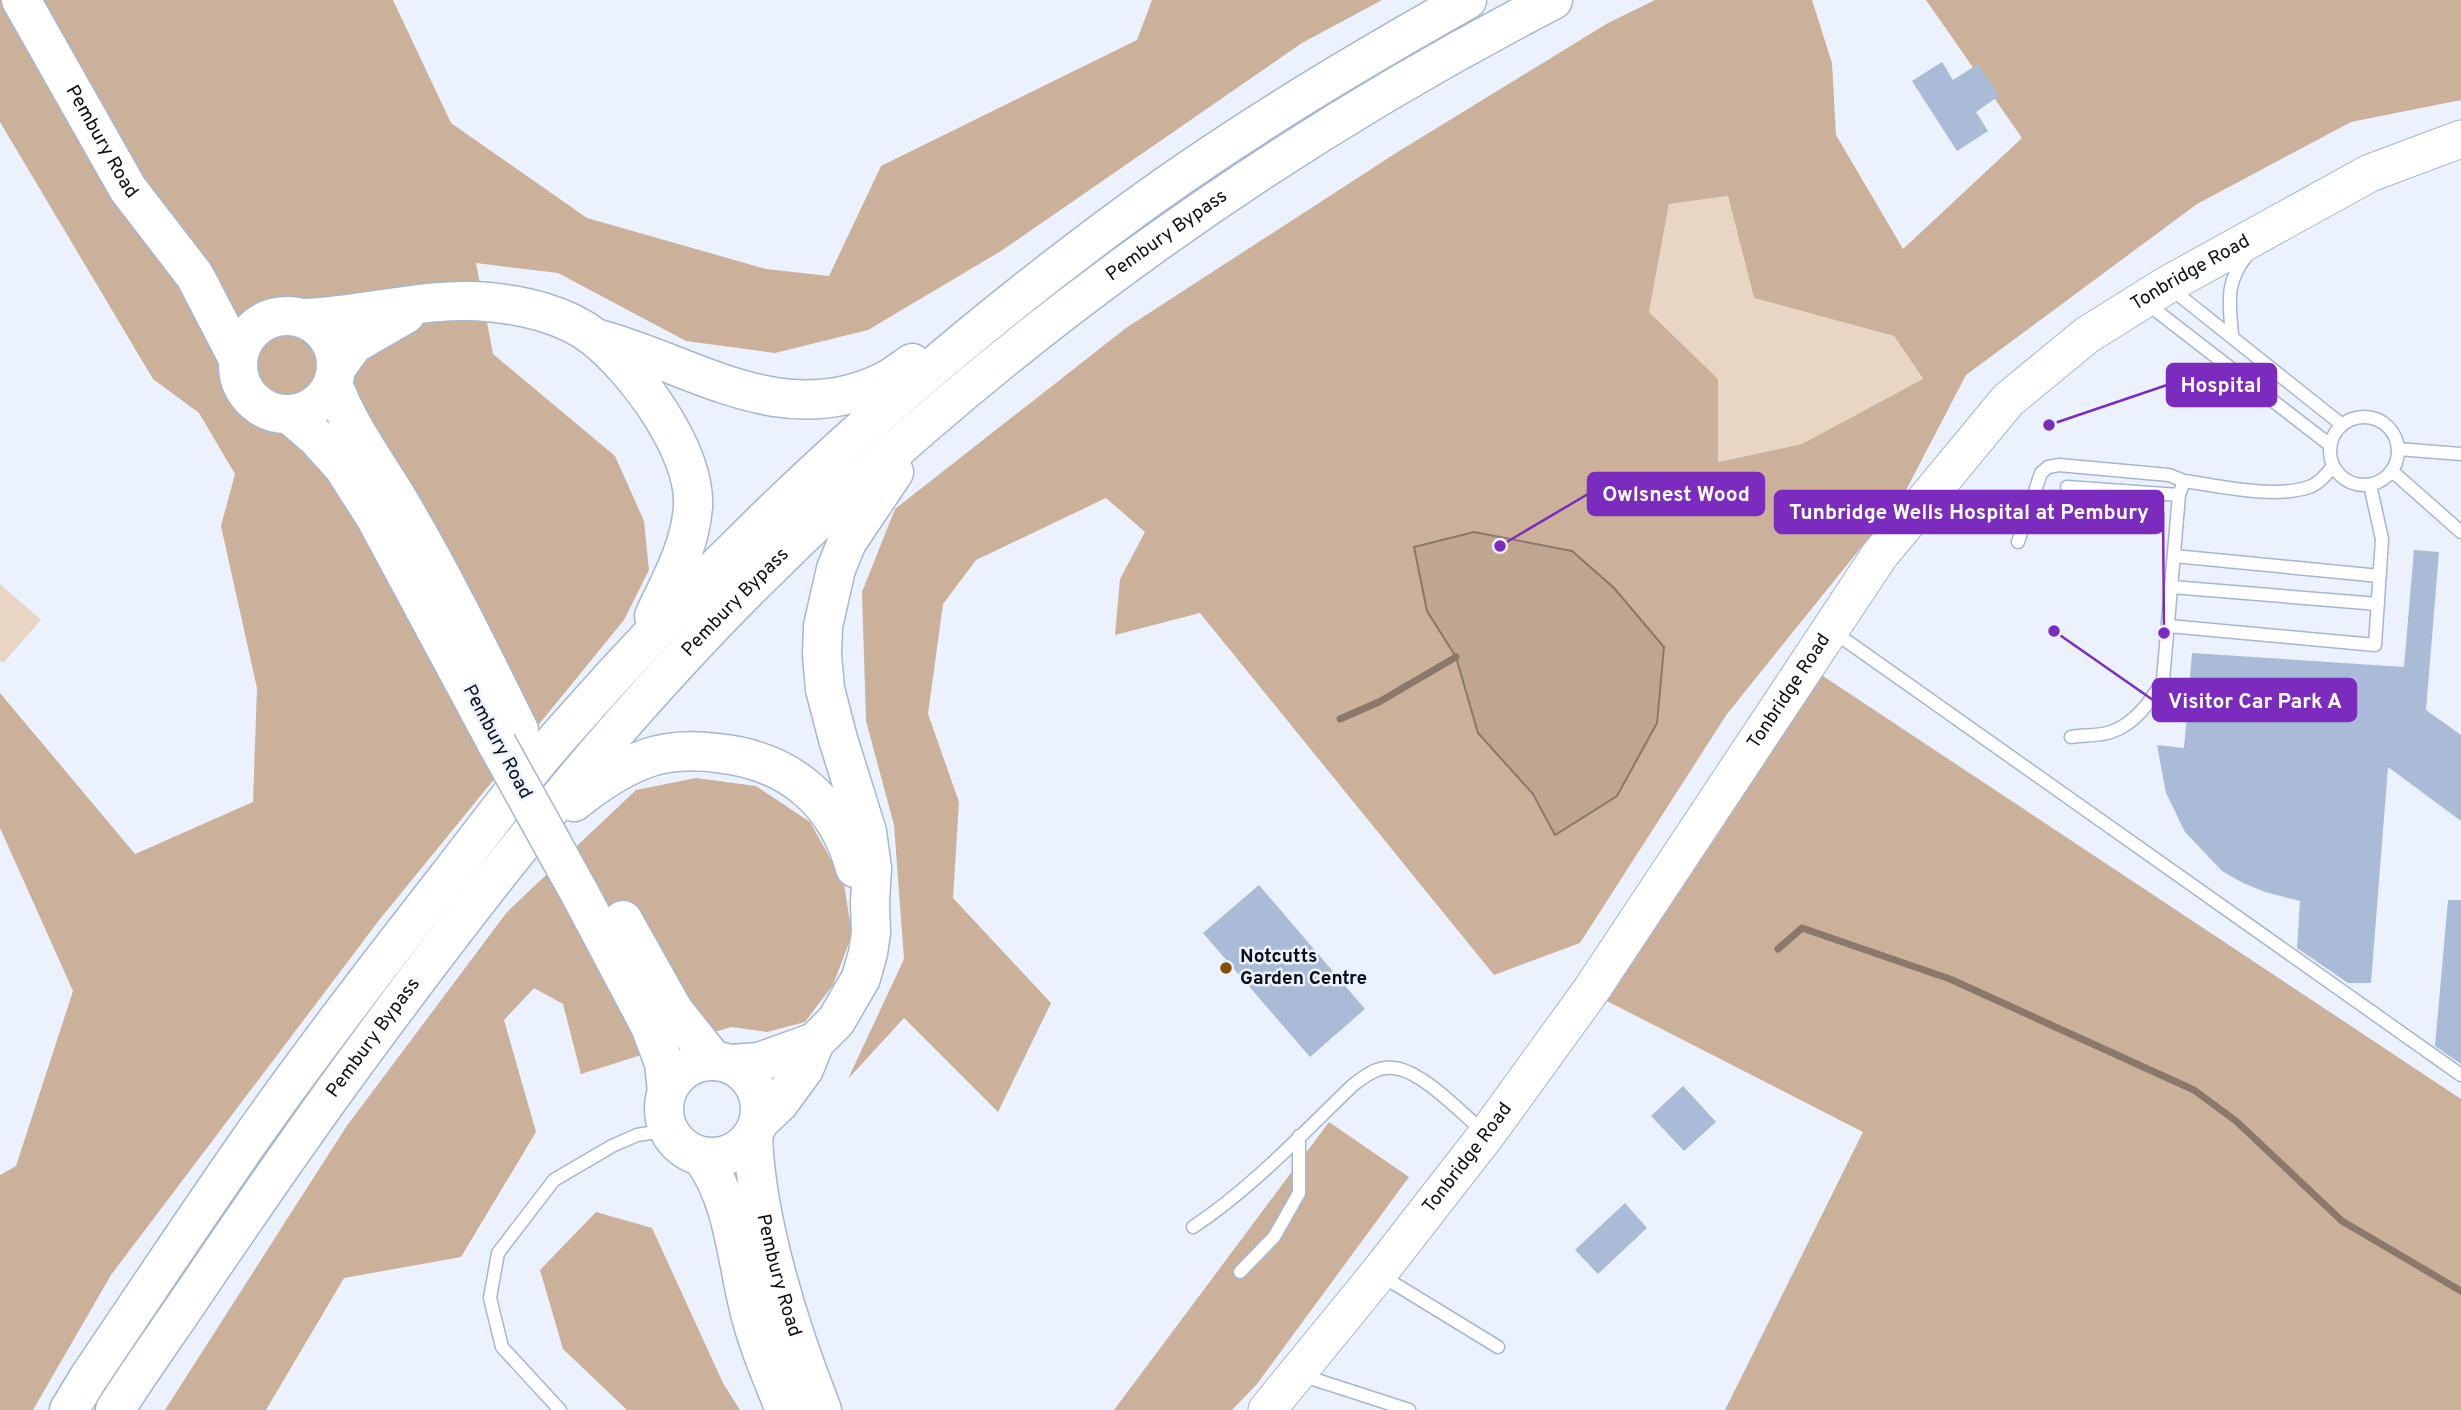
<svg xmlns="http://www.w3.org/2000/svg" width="2461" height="1410" font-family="Overpass,sans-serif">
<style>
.green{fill:#e9d5c4}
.forest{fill:#cbb19a;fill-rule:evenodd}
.water{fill:#c0a68f;stroke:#89786b;stroke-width:2}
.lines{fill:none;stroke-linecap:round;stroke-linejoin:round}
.stream{stroke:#89786b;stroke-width:7}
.building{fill:#a9bbd7}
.lane-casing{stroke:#a5b6d1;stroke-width:15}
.secondary-casing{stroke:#a5b6d1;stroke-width:39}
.primary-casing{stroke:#a5b6d1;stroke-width:41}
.highway-casing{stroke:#a5b6d1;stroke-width:41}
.lane{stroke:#fff;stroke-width:12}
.secondary{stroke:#fff;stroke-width:37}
.primary{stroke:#fff;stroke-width:38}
.highway{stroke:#fff;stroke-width:38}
.primary-bridge-casing{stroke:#a5b6d1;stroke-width:41;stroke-linecap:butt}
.primary-bridge{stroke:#fff;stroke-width:38}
.poi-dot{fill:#895005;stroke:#ebf2fe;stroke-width:2.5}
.labels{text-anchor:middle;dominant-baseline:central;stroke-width:5;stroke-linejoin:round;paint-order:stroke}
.street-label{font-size:19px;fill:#090e17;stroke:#ebf2fe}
.poi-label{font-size:19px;font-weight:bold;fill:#090e17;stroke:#ebf2fe;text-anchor:start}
.leader{fill:none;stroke:#7b2cbf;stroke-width:2.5}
.callout-dot{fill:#7b2cbf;stroke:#ebf2fe;stroke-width:2.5}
.callout{fill:#7b2cbf;stroke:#7b2cbf;stroke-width:2.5}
.callout-label{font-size:21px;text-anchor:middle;font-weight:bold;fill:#fff}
</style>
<rect width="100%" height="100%" fill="#ebf2fe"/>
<!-- green -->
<path class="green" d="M 1728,196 L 1754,298 L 1894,336 L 1923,380 L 1802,444 L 1717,462 L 1718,379 L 1649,312 L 1669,204 Z
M 0,584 L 41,620 L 3,663 L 0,661 Z"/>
<!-- forest -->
<path class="forest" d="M 0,0 L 393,0 L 451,123 L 587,218 L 766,269 L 829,276 L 881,166 L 1137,40 L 1152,0 L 1382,0 L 1302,43 L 1001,251 L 868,330 L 775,353 L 686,341 L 558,273 L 476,263 L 493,354 L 615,456 L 644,521 L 649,570 L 624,620 L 380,919 L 111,1275 L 33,1410 L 0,1410 L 0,1175 L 16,1166 L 73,991 L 0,828 L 0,693 L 135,854 L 253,802 L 257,688 L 221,526 L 235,474 L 199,413 L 153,379 L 0,122 Z
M 1655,0 L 1812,0 L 1832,63 L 1836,135 L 1903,249 L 2022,138 L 1926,0 L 2461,0 L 2461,100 L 2351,122 L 2197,204 L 1966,375 L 1904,494 L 1727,714 L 1580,943 L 1494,975 L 1200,613 L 1115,635 L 1120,579 L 1145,532 L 1106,498 L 976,560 L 943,604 L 928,714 L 959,802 L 953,898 L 1051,1003 L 998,1112 L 904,1018 L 848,1079 L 904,959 L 894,825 L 866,721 L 862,592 L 895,509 L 1126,328 L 1396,153 L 1608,23 ZM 1728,196 L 1754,298 L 1894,336 L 1923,379 L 1802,444 L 1718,462 L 1718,379 L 1649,312 L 1669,204 Z
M 1814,670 L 2461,1099 L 2461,1410 L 1725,1410 L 1863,1132 L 1601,998 L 1719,833 Z
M 696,778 L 756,786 L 810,822 L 844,883 L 852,935 L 833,985 L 805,1022 L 767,1032 L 731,1027 L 581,1074 L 563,1004 L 534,988 L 504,1020 L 536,1132 L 461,1257 L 344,1278 L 266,1410 L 165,1410 L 346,1127 L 507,912 L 636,790 Z
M 1329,1122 L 1409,1177 L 1257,1384 L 1232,1410 L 1114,1410 Z
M 596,1212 L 652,1228 L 723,1383 L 740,1410 L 627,1410 L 563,1349 L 540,1270 Z"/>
<!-- water -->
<path class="water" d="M 1474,532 L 1572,551 L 1614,588 L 1664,647 L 1657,723 L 1617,796 L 1555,835 L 1533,794 L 1478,733 L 1456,657 L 1427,611 L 1414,547 Z"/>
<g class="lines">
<!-- stream -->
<path class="stream" d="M 1340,719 L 1379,702 L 1456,657
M 1778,949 L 1802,928 L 1950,979 L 2194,1090 L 2236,1121 L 2342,1221 L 2461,1291"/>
</g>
<!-- building -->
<path class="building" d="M 1942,62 L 1953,80 L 1978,64 L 1999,96 L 1976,112 L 1988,131 L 1957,151 L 1912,81 Z
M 2414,550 L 2439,552 L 2426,710 L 2461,735 L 2461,821 L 2388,767 L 2371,983 L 2348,983 L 2297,948 L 2300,901 L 2265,892 L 2243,883 L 2222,871 L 2185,832 L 2166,793 L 2157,745 L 2184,748 L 2192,653 L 2404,667 Z
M 1259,885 L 1365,1009 L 1310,1057 L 1203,933 Z
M 2448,900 L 2461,900 L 2461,1064 L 2435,1046 Z
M 1683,1086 L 1716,1122 L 1684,1151 L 1651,1116 Z
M 1625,1203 L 1647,1228 L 1598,1274 L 1575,1250 Z"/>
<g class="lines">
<!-- lane casing -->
<g class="lane-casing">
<path id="lane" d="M 2170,288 L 2341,424
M 2145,302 L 2330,445
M 2232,335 C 2229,301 2225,282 2248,254
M2330 451a34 34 0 1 1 68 0a34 34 0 1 1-68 0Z
M 2398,449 L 2461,454
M 2392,471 L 2461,532
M 2067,487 L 2179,495
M 2018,542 L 2041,473 L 2048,467 L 2059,465 L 2169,475 L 2184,481
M 2174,556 L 2380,576
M 2172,587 L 2378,604
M 2169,626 L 2375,645 L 2382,539 L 2370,485
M 1834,632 L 2461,1075
M 2071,737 C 2084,735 2099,736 2111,732 C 2135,724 2151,701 2163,680 L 2179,495 L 2184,481 C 2220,486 2274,499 2309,487 C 2319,484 2327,474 2333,466
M 1193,1227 C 1252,1188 1302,1134 1353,1085 C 1365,1076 1377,1066 1393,1068 C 1422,1070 1462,1114 1484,1132
M 1240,1272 L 1274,1237 L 1299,1193 L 1299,1136
M 1382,1276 L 1498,1347
M 1301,1375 L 1409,1410
M 560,1410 L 502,1347 L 490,1298 L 498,1253 L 554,1180 L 612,1146 L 637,1135 L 669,1130"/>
</g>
<!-- secondary casing -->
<g class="secondary-casing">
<g id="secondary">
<path id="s1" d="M 1267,1410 L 1378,1274 L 1487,1134 L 1592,989 L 1879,556 L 2008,400 L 2087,335 L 2167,285 L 2370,173 L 2461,139"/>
</g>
</g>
<!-- primary casing -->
<g class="primary-casing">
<g id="primary">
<path id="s2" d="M 21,0 L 128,189 L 195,276 L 238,359"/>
<circle cx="287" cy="365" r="49"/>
<path d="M 333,384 C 349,427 375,461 399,501 C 443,575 481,653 519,730"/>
<path d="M 289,414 L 317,438 L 343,467 L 375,517 L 497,744"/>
<path d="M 579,892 L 650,1026 L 664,1063 L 667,1091"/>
<path d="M 623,920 L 674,1011 L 714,1061"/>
<circle cx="712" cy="1109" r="48"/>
<path id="s3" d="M 753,1136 C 756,1222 790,1329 822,1410"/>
<path d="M 702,1157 C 734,1201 736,1257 749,1309 C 757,1343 772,1377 785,1410"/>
</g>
</g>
<!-- highway casing -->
<g class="highway-casing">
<g id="highway">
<path d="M 304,318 C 365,316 428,296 489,302 C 525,306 564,314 594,337 C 636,370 696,451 693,507 C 690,547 671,580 654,616"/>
<path d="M 599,339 C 694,365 780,430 881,383 C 892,378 902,370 912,363"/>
<path d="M 337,367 L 354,344 L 406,314"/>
<path d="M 574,802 C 595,785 617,770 642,760 C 665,751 693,750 717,753 C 787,760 836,799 855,868"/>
<path d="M 731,1064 L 759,1062 L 815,1042"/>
<path d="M 758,1123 L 779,1103 L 804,1069 L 815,1042 L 836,1021 L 861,978 L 868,953 L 871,933 L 870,902 L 872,868 L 867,832 L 838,739 L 825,689 L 822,655 L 823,626 L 836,569 L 847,542 L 894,472"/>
<path d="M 69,1410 L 89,1377 C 141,1300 192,1223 245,1147 C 309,1055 378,966 447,878 C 485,829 522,778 564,731 C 727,545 909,376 1108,228 C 1221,143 1344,69 1467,0"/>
<path id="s4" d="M 115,1410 C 139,1372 165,1336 190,1299 C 236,1231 282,1164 330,1097 C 460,918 597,740 753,584 C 988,349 1259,152 1553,0"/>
</g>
</g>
<!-- lane -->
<use href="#lane" class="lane"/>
<!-- secondary -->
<use href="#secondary" class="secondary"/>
<!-- primary -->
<use href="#primary" class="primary"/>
<!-- highway -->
<use href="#highway" class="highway"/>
<!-- primary-bridge casing -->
<g class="primary-bridge-casing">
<path id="primary-bridge" d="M 497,744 L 579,892"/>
</g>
<!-- primary-bridge -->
<use href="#primary-bridge" class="primary-bridge"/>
</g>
<!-- markers -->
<circle class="poi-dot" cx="1226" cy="968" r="7"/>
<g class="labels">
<!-- street labels -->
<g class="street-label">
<text stroke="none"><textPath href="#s2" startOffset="163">Pembury Road</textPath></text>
<text stroke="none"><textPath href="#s4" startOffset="1587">Pembury Bypass</textPath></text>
<text stroke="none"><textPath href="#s1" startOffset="1477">Tonbridge Road</textPath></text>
<text stroke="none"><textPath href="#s4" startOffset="1020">Pembury Bypass</textPath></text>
<text stroke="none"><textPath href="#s1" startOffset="889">Tonbridge Road</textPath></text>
<text transform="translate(497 742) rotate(62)">Pembury Road</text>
<text stroke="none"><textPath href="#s4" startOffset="453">Pembury Bypass</textPath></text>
<text stroke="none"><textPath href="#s1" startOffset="322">Tonbridge Road</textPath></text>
<text stroke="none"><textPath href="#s3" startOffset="142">Pembury Road</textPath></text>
</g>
<!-- poi labels -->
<g class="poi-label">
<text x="1240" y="957">Notcutts<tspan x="1240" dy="22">Garden Centre</tspan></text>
</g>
</g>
<!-- callouts -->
<path class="leader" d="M2049 425L2167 385M1500 546L1588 494M2164 633L2163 512M2054 631L2153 700"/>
<g class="callout-dot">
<circle cx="2049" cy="425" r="7"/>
<circle cx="1500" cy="546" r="7"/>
<circle cx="2164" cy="633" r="7"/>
<circle cx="2054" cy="631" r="7"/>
</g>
<g class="callout">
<rect x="2167" y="364" width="109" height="42" rx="7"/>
<rect x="1588" y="473" width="176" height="42" rx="7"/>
<rect x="1775" y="491" width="388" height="42" rx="7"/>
<rect x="2153" y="679" width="203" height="42" rx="7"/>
</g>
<g class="callout-label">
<text x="2221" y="392">Hospital</text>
<text x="1676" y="501">Owlsnest Wood</text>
<text x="1969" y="519">Tunbridge Wells Hospital at Pembury</text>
<text x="2255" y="708">Visitor Car Park A</text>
</g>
</svg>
